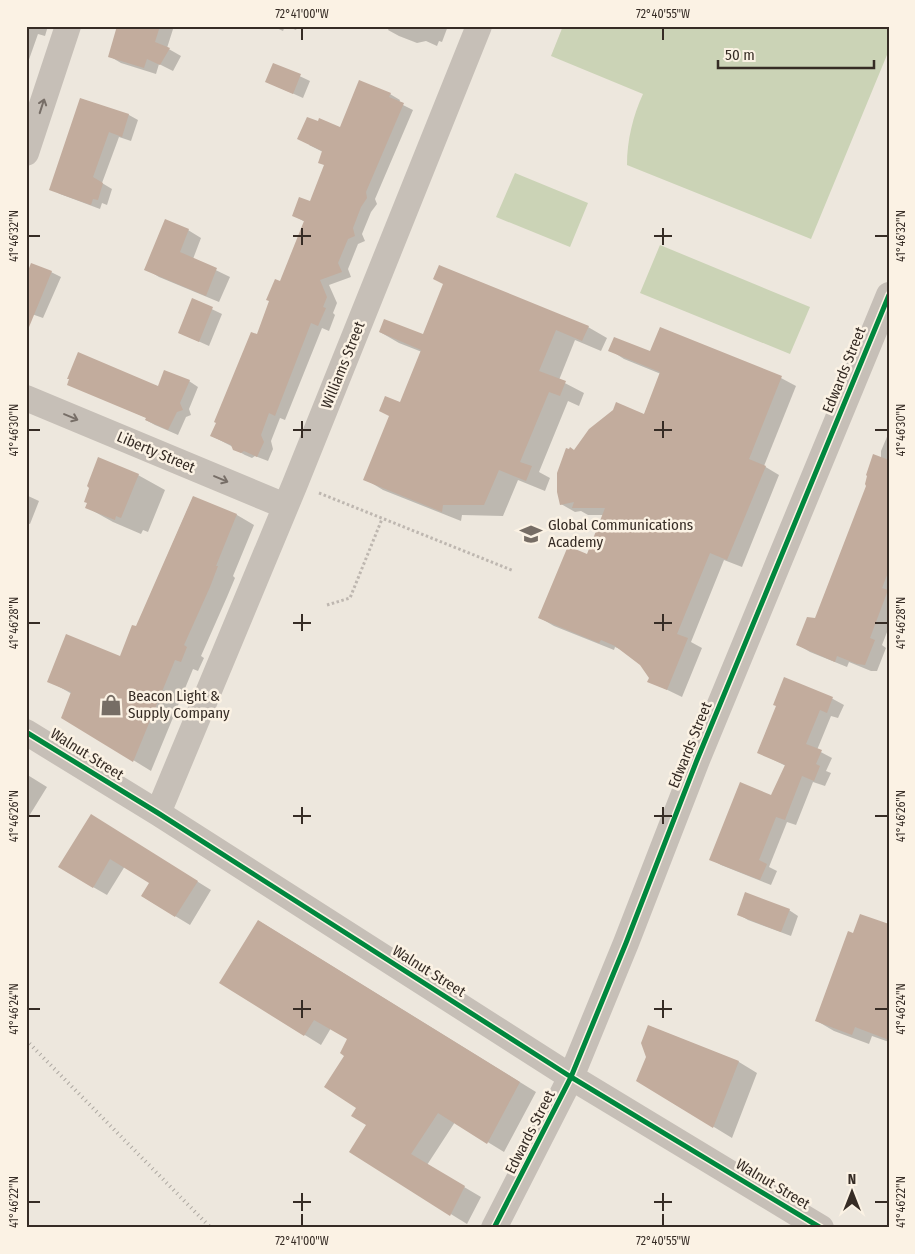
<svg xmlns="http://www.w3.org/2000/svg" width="915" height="1254" font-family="'Fira Sans Condensed',sans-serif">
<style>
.green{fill:#cbd3b6}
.shadow{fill:#0003}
.building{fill:#c2ac9d}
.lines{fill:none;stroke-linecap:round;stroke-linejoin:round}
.path{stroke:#beb7b0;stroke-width:3;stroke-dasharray:2.5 2.5;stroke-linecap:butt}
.minor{stroke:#c6bfb7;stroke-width:26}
.rail{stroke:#ada8a1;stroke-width:4;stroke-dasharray:1 4;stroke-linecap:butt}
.cycleway-casing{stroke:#fbf2e4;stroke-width:8}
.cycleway{stroke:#00873e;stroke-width:5}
.oneway{stroke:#776e67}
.ticks{fill:none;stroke:#362c25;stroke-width:2}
.labels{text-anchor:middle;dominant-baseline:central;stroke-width:5;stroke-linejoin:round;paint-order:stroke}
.street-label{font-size:15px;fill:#362c25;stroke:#fbf2e4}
.poi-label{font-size:15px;fill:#362c25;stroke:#fbf2e4;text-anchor:start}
.neatline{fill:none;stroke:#362c25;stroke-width:2}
.ticks-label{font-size:12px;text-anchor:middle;fill:#362c25}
</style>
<rect width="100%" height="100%" fill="#ede7dd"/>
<!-- green -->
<path class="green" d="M 563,26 L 889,26 L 889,50 L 811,239 L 627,165 C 627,140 633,116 643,94 L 551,56 Z
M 515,173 L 588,203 L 570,247 L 496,217 Z
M 660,245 L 810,307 L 790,354 L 640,293 Z"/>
<!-- shadow -->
<path class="shadow" d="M 26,26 L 48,26 L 45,36 L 38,34 L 26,68 Z
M 118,26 L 174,26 L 167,48 L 181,56 L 173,71 L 159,64 L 156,74 L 121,63 L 109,56 Z
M 272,26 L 285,26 L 283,31 Z
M 286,26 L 298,26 L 296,30 Z
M 390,26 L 448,26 L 442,42 L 439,41 L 437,46 L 426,41 L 417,43 L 399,36 L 388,30 Z
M 274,64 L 310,81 L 303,98 L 267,82 Z
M 390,94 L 400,100 L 399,103 L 413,110 L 375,199 L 377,204 L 371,212 L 362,234 L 365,241 L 358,244 L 348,269 L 351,277 L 329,285 L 337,303 L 333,313 L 335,315 L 329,331 L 322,328 L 285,420 L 280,418 L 271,441 L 273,449 L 268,461 L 255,456 L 252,458 L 245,455 L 234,449 L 233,447 L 212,436 L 281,283 L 305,222 L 293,215 L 311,202 L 325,166 L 323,152 L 309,145 L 341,129 Z
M 81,99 L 129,115 L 138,120 L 131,141 L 119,137 L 102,183 L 112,189 L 107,205 L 102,203 L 100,209 L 60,194 L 51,189 Z
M 188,230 L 201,238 L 193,259 L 230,277 L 219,302 L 159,277 L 146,269 Z
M 51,272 L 61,277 L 43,318 L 26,312 L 26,275 Z
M 193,300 L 222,314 L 209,346 L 180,333 Z
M 588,327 L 607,338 L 601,351 L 575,340 L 559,380 L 584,393 L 579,406 L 568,401 L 539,472 L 550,478 L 545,491 L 518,480 L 503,516 L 462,515 L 461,521 L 383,490 L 365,479 L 400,404 L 422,352 L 399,343 L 380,332 L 423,335 Z
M 661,329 L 781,378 L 796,386 L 764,466 L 779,475 L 742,567 L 724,560 L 691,642 L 702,648 L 682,697 L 649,681 L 651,677 L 641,665 L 622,650 L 615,647 L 614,650 L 554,626 L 540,618 L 587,556 L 603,515 L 588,515 L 581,511 L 575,512 L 561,504 L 574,451 L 644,415 L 661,374 L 624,359 L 610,350 L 650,353 Z
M 189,381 L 198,387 L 189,409 L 191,415 L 186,417 L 178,435 L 155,425 L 146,420 L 147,418 L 69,384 L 158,387 Z
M 889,432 L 889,627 L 882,645 L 886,648 L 877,671 L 871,671 L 849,662 L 847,667 L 810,652 L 798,645 L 816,620 L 881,459 L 881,451 Z
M 138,475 L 165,490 L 148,532 L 143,530 L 141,534 L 113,522 L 86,507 Z
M 26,495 L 39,501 L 30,524 L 26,523 Z
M 193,497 L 237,515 L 254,525 L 233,576 L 235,578 L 227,597 L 201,656 L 204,658 L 198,671 L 193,669 L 151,771 L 63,717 L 72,694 L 49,681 L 121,658 L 136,628 Z
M 784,679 L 833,699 L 844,705 L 838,718 L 831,716 L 817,750 L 832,758 L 826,771 L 831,773 L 825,786 L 813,782 L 796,825 L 787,822 L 769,867 L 777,871 L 771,885 L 721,865 L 711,859 L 772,796 L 786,766 L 758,752 L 777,706 Z
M 26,774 L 47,787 L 26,821 Z
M 105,824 L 211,890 L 190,925 L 142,896 L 151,883 L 125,866 L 107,895 L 93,887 Z
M 789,910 L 798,916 L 791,936 L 748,920 L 738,914 Z
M 259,921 L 536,1092 L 504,1152 L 455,1122 L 427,1165 L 481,1197 L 467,1224 L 350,1152 L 368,1125 L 357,1107 L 345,1055 L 348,1039 L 331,1028 L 321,1045 L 221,983 Z
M 889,926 L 889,1042 L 872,1036 L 869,1044 L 834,1031 L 817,1021 L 853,935 Z
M 649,1026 L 739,1062 L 757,1073 L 732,1138 L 637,1080 L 647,1057 Z"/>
<!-- building -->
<path class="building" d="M 117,26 L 160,26 L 155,42 L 170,48 L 160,65 L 147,59 L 144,68 L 108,57 Z
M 273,63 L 301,74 L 293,94 L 265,82 Z
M 359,80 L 391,93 L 389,97 L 404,103 L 366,192 L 367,198 L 361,207 L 353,228 L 355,236 L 348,239 L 338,263 L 342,272 L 320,280 L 327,297 L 323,307 L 326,308 L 318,326 L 311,323 L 275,416 L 269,413 L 261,435 L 264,442 L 257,457 L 244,451 L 241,453 L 233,450 L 231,445 L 210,436 L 216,423 L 214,422 L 251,332 L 257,334 L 269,301 L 266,300 L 275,279 L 280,281 L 304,221 L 292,216 L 299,197 L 310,201 L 324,165 L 318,163 L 322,151 L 297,139 L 307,117 L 318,121 L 319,118 L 340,127 Z
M 80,98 L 129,114 L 122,137 L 109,132 L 93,177 L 103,183 L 98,200 L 93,199 L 91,205 L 49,190 Z
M 165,219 L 189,229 L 180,252 L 217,268 L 206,296 L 144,270 Z
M 31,263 L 52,271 L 27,332 L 26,276 Z
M 439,265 L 589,326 L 582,341 L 556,330 L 539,371 L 566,381 L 560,396 L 549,392 L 520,462 L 532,466 L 526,481 L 499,470 L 484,505 L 443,505 L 442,512 L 363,480 L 389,416 L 379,411 L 385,396 L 400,402 L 421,350 L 379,332 L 384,319 L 423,334 L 443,284 L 433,279 Z
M 192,298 L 213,307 L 199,342 L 178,333 Z
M 660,327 L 782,376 L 749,459 L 766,466 L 727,560 L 710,553 L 677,634 L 688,638 L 667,690 L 647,682 L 649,678 L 640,665 L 615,646 L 601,640 L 599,643 L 538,618 L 568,546 L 587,554 L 605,508 L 572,508 L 574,502 L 560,505 L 557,492 L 557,473 L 566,448 L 569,449 L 570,447 L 574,450 L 589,429 L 613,410 L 616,402 L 644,414 L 660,372 L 608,351 L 614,337 L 650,351 Z
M 78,352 L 158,386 L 164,370 L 190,380 L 180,403 L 183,410 L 177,412 L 168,430 L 145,420 L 146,418 L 67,385 L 69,379 L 67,379 Z
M 873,454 L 889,460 L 889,570 L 882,588 L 888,590 L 870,638 L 875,640 L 865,665 L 857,664 L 837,656 L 835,662 L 796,645 L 807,617 L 815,618 L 866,486 L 865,484 L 867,476 L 866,475 Z
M 98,457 L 139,474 L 121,518 L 116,516 L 115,520 L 85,508 L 87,503 L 84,502 L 89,488 L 87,486 Z
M 193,496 L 237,514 L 216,566 L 218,566 L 210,587 L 184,645 L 187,647 L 181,662 L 175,660 L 133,762 L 61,718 L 71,692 L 47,682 L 66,634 L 120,656 L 132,625 L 136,626 Z
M 784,677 L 833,697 L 827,713 L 820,710 L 806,744 L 822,750 L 816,764 L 820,766 L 814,781 L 802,776 L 785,820 L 776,817 L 759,860 L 767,864 L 760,880 L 709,860 L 740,782 L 771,795 L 785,765 L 757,753 L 776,706 L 773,705 Z
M 91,814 L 198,881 L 175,917 L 141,896 L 149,883 L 110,859 L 93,888 L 58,867 Z
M 745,892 L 790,909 L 781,932 L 737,915 Z
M 860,914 L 889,924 L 889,1040 L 855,1027 L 852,1035 L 815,1021 L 848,931 L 853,933 Z
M 258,920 L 520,1082 L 487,1144 L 438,1113 L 411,1154 L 465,1186 L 450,1216 L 349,1152 L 366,1125 L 351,1116 L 356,1108 L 324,1087 L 344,1056 L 340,1053 L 347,1039 L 314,1020 L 304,1036 L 219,983 Z
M 648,1025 L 739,1061 L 713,1128 L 636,1081 L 646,1057 L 641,1043 Z"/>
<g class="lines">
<!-- path -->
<path class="path" d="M 319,493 L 514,571
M 327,605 L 350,598 L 382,519"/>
<!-- minor -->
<path class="minor" d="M 26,153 L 68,26
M 26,398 L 285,506
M 26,732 L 158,813 L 571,1077 L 821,1228
M 158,813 L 295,484 L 479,26
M 494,1228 L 571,1077 L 626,943 L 697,760 L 889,295"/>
<!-- rail -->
<path class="rail" d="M 26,1040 L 211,1228"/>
<!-- cycleway casing -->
<g class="cycleway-casing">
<path id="cycleway" d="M 26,732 L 158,813 L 571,1077 L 821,1228
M 494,1228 L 571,1077 L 626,943 L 697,760 L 889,295"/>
</g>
<!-- cycleway -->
<use href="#cycleway" class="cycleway"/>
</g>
<!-- one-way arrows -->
<defs><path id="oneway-shaft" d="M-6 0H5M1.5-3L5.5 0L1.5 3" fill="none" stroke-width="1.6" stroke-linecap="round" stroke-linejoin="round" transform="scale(1.25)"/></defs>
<g class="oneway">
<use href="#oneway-shaft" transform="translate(42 106) rotate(-72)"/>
<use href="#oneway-shaft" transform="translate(71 417) rotate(23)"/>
<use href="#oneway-shaft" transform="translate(221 479) rotate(23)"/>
</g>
<!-- ticks -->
<path class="ticks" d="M 302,28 L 302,40M 663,28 L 663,40M 302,228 L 302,245M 663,228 L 663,245M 28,236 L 40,236M 293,236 L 311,236M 654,236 L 672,236M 875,236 L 888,236M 302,421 L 302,438M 663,421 L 663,438M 28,430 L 40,430M 293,430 L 311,430M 654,430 L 672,430M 875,430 L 888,430M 302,614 L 302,631M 663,614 L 663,631M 28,623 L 40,623M 293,623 L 311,623M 654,623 L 672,623M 875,623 L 888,623M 302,807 L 302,824M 663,807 L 663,824M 28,816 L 40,816M 293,816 L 311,816M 654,816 L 672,816M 875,816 L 888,816M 302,1000 L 302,1018M 663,1000 L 663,1018M 28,1009 L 40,1009M 293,1009 L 311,1009M 654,1009 L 672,1009M 875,1009 L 888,1009M 302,1193 L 302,1211M 663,1193 L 663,1211M 28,1202 L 40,1202M 293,1202 L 311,1202M 654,1202 L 672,1202M 875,1202 L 888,1202M 302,1214 L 302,1226M 663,1214 L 663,1226"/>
<!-- icons -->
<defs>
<g id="school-bare" transform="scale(1.725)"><path d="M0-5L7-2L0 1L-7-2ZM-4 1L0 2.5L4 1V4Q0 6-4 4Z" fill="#766d65" stroke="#fbf2e4" stroke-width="2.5" paint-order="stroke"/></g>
<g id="shop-bare" transform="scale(1.725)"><path d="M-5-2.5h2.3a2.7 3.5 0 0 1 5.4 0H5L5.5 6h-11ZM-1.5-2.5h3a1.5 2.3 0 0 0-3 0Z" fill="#766d65" stroke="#fbf2e4" stroke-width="2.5" paint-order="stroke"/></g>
</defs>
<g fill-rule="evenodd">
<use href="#school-bare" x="531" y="534"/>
<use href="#shop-bare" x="111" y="705"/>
</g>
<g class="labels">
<!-- street labels -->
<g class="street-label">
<text transform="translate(343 365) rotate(-68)">Williams Street</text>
<text transform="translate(844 370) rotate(-68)">Edwards Street</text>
<text transform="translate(156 452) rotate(23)">Liberty Street</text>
<text transform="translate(690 745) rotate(-68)">Edwards Street</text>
<text transform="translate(87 754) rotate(32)">Walnut Street</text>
<text transform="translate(429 971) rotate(32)">Walnut Street</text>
<text transform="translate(530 1132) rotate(-63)">Edwards Street</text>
<text transform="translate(773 1184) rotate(31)">Walnut Street</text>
</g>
<!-- poi labels -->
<g class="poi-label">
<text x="548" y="525">Global Communications<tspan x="548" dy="17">Academy</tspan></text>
<text x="128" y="696">Beacon Light &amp;<tspan x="128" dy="17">Supply Company</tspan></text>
</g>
</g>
<!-- border -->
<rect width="915" height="1254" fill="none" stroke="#fbf2e4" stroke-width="55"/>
<!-- north arrow -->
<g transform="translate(852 1192)" stroke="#fbf2e4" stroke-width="4" paint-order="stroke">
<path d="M0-4L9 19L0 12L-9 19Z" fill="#362c25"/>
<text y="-8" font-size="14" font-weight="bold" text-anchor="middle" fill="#362c25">N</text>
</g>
<!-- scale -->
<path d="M718 60v8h156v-8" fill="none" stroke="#362c25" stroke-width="2.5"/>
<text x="725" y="60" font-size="15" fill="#362c25" stroke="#fbf2e4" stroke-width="4" paint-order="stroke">50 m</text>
<rect x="28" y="28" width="860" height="1198" class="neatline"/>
<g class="ticks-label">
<text x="302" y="18">72°41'00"W</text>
<text x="663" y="18">72°40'55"W</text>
<text transform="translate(14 236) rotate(-90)" y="4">41°46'32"N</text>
<text transform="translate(901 236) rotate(-90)" y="4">41°46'32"N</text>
<text transform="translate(14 430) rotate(-90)" y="4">41°46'30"N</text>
<text transform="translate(901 430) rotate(-90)" y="4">41°46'30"N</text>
<text transform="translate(14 623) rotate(-90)" y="4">41°46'28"N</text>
<text transform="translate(901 623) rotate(-90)" y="4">41°46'28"N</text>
<text transform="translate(14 816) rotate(-90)" y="4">41°46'26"N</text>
<text transform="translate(901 816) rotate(-90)" y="4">41°46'26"N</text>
<text transform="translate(14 1009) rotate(-90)" y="4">41°46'24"N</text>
<text transform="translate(901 1009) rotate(-90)" y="4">41°46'24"N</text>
<text transform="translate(14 1202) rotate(-90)" y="4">41°46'22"N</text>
<text transform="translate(901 1202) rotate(-90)" y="4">41°46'22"N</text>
<text x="302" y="1245">72°41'00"W</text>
<text x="663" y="1245">72°40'55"W</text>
</g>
</svg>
